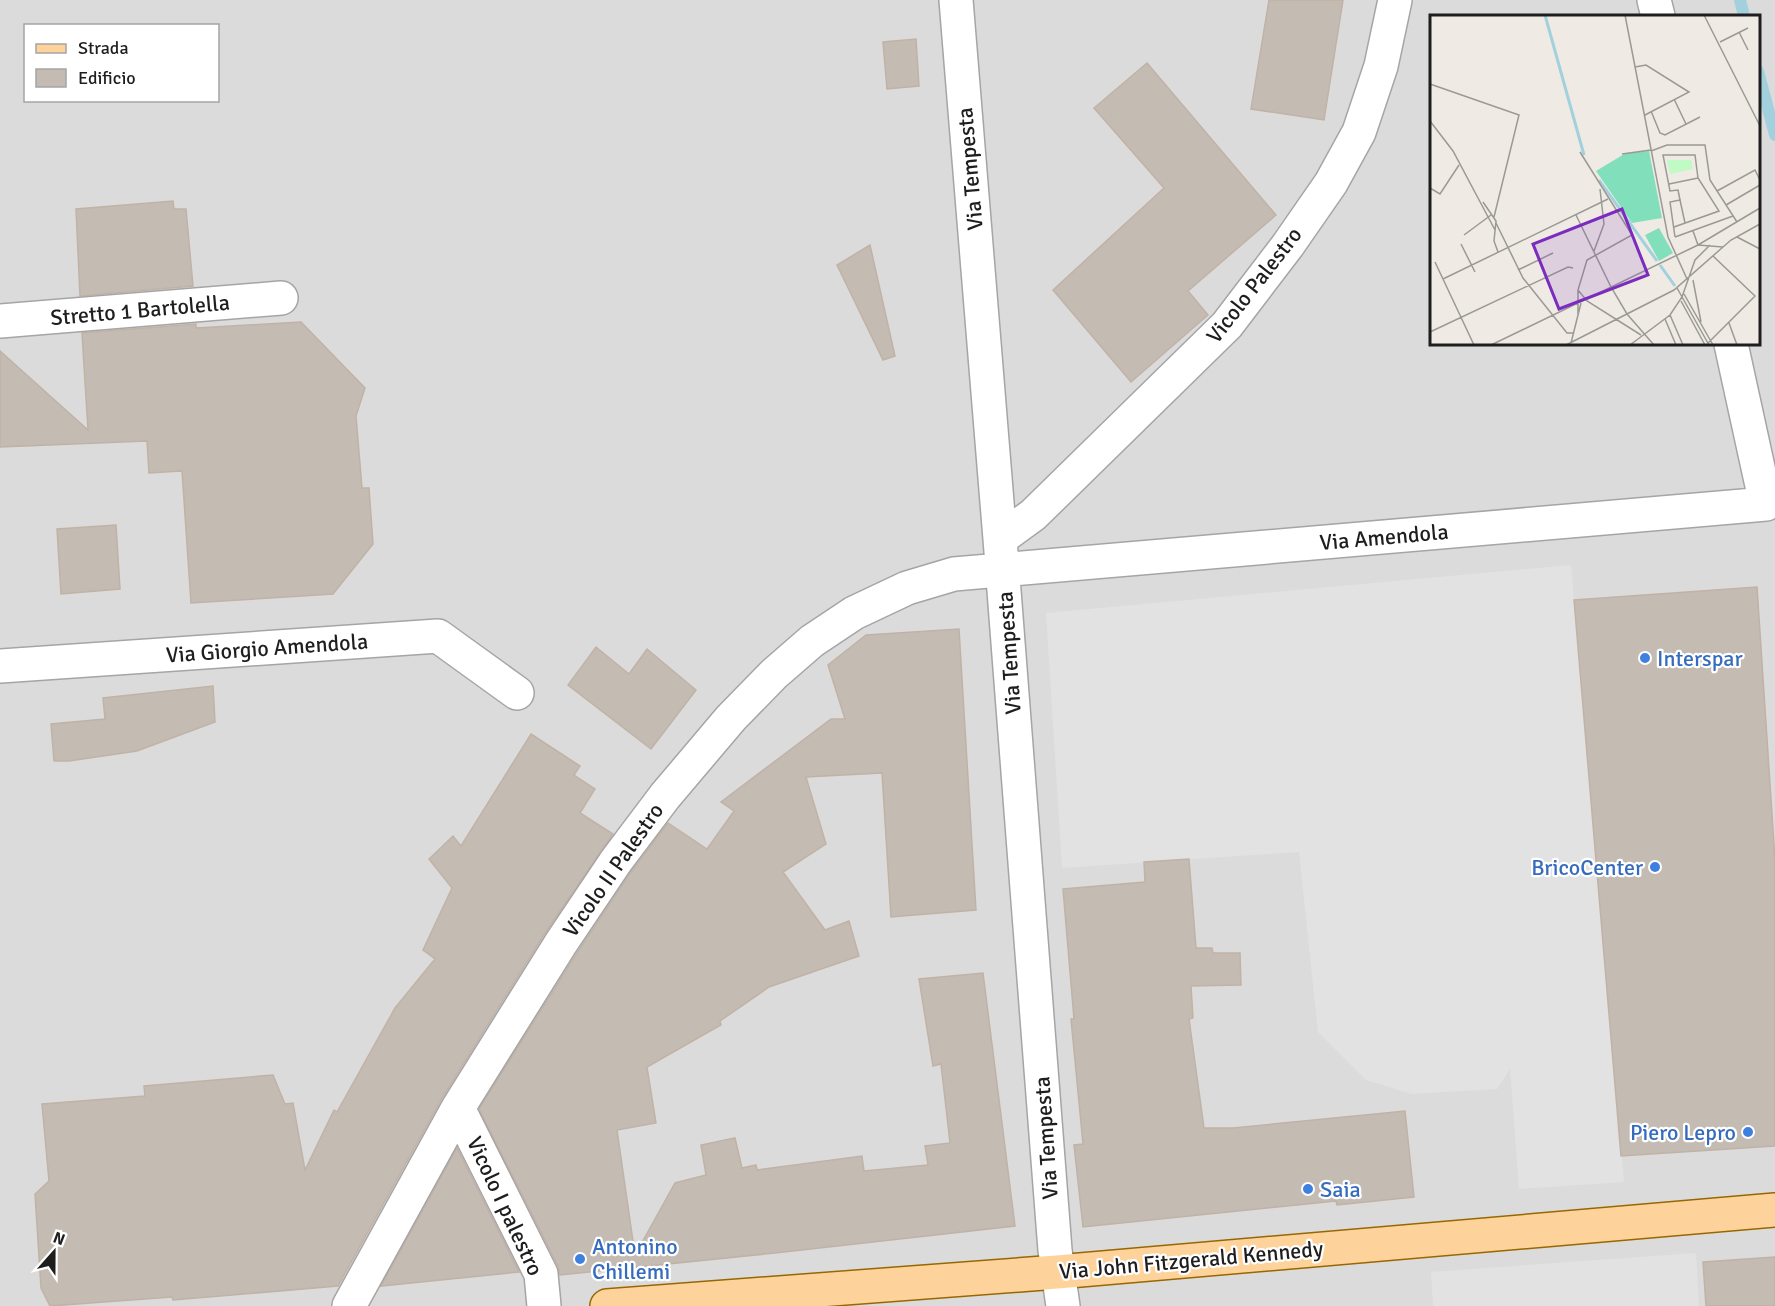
<svg xmlns="http://www.w3.org/2000/svg" width="1775" height="1306" font-family="Signika,sans-serif">
<style>
.residential{fill:#dcdbdb;fill-rule:evenodd}
.parking{fill:#e2e2e2}
.lines{fill:none;stroke-linecap:round;stroke-linejoin:round}
.stream{stroke:#a3d0dd;stroke-width:12}
.building{fill:#c4bbb3;stroke:#c1b2a6;stroke-width:1.5}
.minor-casing{stroke:#a5a5a5;stroke-width:36}
.major-casing{stroke:#986700;stroke-width:36}
.minor{stroke:#fff;stroke-width:33}
.major{stroke:#fdd39b;stroke-width:33}
.shop-dot{fill:#3f7fe0;stroke:#fff;stroke-width:2}
.labels{text-anchor:middle;dominant-baseline:central;stroke-width:4.5;stroke-linejoin:round;paint-order:stroke}
.street-label{font-size:22px;fill:#1e1e1e;stroke:#fff}
.shop-label{font-size:22px;fill:#366cbe;stroke:#fff;text-anchor:start}
.inset-river{fill:none;stroke:#a3d0dd;stroke-width:3}
.inset-road{fill:none;stroke:#9b9995;stroke-width:1.5}
.view{fill:#7b2cbf;fill-opacity:0.15;stroke:#7b2cbf;stroke-width:3}
.inset-edge{fill:none;stroke:#1e1e1e;stroke-width:3}
</style>
<rect width="100%" height="100%" fill="#efebe4"/>
<!-- residential -->
<path class="residential" d="M 0,0 L 1775,0 L 1775,1306 L 0,1306 ZM 1432,16 L 1758,16 L 1758,344 L 1432,344 ZM 26,26 L 218,26 L 218,100 L 26,100 Z"/>
<!-- parking -->
<path class="parking" d="M 1571,565 L 1624,1182 L 1519,1189 L 1510,1069 L 1497,1089 L 1412,1094 L 1366,1080 L 1318,1032 L 1299,852 L 1062,868 L 1046,613 Z
M 1696,1253 L 1699,1306 L 1433,1306 L 1431,1272 Z"/>
<g class="lines">
<!-- stream -->
<path class="stream" d="M 1740,0 L 1744,16
M 1758,71 L 1775,135"/>
</g>
<!-- building -->
<path class="building" d="M 1269,0 L 1343,0 L 1324,120 L 1251,109 Z
M 916,39 L 919,86 L 887,89 L 883,42 Z
M 1147,63 L 1276,215 L 1188,291 L 1208,315 L 1131,382 L 1053,290 L 1164,188 L 1094,108 Z
M 173,201 L 174,209 L 186,209 L 193,286 L 80,296 L 76,209 Z
M 870,245 L 895,356 L 883,360 L 837,265 Z
M 301,322 L 365,388 L 356,416 L 362,488 L 369,488 L 373,544 L 333,594 L 191,603 L 182,471 L 149,473 L 147,441 L 0,447 L 0,351 L 88,430 L 82,333 L 196,324 L 196,328 Z
M 116,525 L 120,589 L 61,594 L 57,529 Z
M 1757,587 L 1775,860 L 1775,1146 L 1621,1156 L 1574,600 Z
M 959,629 L 976,910 L 891,917 L 882,773 L 806,777 L 826,844 L 783,872 L 825,930 L 849,921 L 859,956 L 769,987 L 720,1021 L 721,1025 L 647,1067 L 656,1123 L 617,1130 L 635,1255 L 675,1183 L 706,1175 L 701,1145 L 735,1138 L 742,1168 L 756,1165 L 757,1170 L 862,1156 L 864,1171 L 928,1165 L 925,1146 L 950,1143 L 941,1064 L 933,1066 L 919,979 L 983,973 L 1015,1226 L 775,1253 L 560,1275 L 558,1266 L 479,1109 L 577,953 L 631,872 L 668,823 L 707,849 L 734,811 L 721,802 L 831,719 L 845,719 L 828,665 L 866,635 Z
M 596,647 L 629,674 L 647,649 L 696,690 L 651,749 L 568,685 Z
M 213,686 L 215,722 L 137,751 L 69,761 L 54,761 L 51,724 L 105,719 L 103,698 Z
M 531,734 L 580,766 L 574,775 L 595,789 L 580,813 L 613,834 L 545,933 L 442,1098 L 338,1286 L 173,1300 L 172,1297 L 50,1306 L 41,1288 L 35,1194 L 49,1181 L 42,1104 L 145,1096 L 144,1086 L 273,1075 L 285,1104 L 293,1103 L 305,1170 L 334,1110 L 337,1112 L 395,1008 L 435,959 L 423,950 L 452,888 L 429,859 L 453,836 L 461,846 Z
M 1189,859 L 1196,948 L 1212,948 L 1213,953 L 1240,953 L 1241,985 L 1191,986 L 1193,1018 L 1189,1019 L 1204,1128 L 1233,1128 L 1405,1111 L 1414,1197 L 1337,1205 L 1336,1201 L 1083,1227 L 1074,1145 L 1083,1144 L 1071,1019 L 1074,1019 L 1063,889 L 1145,882 L 1144,862 Z
M 457,1148 L 519,1272 L 381,1286 Z
M 1775,1257 L 1775,1306 L 1706,1306 L 1703,1262 Z"/>
<g class="lines">
<!-- minor casing -->
<g class="minor-casing">
<path id="minor" d="M 956,0 L 1000,539 L 1055,1250 L 1063,1306
M 1654,0 L 1658,16
M 0,321 L 281,298
M 1000,539 L 1033,515 L 1227,325 L 1288,245 L 1331,183 L 1359,132 L 1381,66 L 1395,0
M 0,666 L 438,636 L 517,693
M 458,1108 L 541,1274 L 544,1306
M 349,1306 L 458,1108 L 561,943 L 616,861 L 665,796 L 731,718 L 774,674 L 812,641 L 854,613 L 907,588 L 954,574 L 1766,504 L 1731,344"/>
</g>
<!-- major casing -->
<g class="major-casing">
<path id="major" d="M 607,1306 L 1057,1272 L 1775,1210"/>
</g>
<!-- minor -->
<use href="#minor" class="minor"/>
<!-- major -->
<use href="#major" class="major"/>
</g>
<!-- markers -->
<g class="shop-dot">
<circle cx="1645" cy="658" r="6"/>
<circle cx="1655" cy="867" r="6"/>
<circle cx="1748" cy="1132" r="6"/>
<circle cx="1308" cy="1189" r="6"/>
<circle cx="580" cy="1259" r="6"/>
</g>
<g class="labels">
<!-- street labels -->
<g class="street-label">
<text transform="translate(970 169) rotate(-95)">Via Tempesta</text>
<text transform="translate(1254 285) rotate(-52)">Vicolo Palestro</text>
<text transform="translate(140 310) rotate(-5)">Stretto 1 Bartolella</text>
<text transform="translate(1384 537) rotate(-5)">Via Amendola</text>
<text transform="translate(267 648) rotate(-4)">Via Giorgio Amendola</text>
<text transform="translate(1009 653) rotate(-94)">Via Tempesta</text>
<text transform="translate(613 870) rotate(-55)">Vicolo II Palestro</text>
<text transform="translate(1046 1138) rotate(-94)">Via Tempesta</text>
<text transform="translate(505 1206) rotate(65)">Vicolo I palestro</text>
<text transform="translate(1191 1260) rotate(-5)">Via John Fitzgerald Kennedy</text>
</g>
<!-- shop labels -->
<g class="shop-label">
<text x="1657" y="658">Interspar</text>
<text x="1643" y="867" text-anchor="end">BricoCenter</text>
<text x="1736" y="1132" text-anchor="end">Piero Lepro</text>
<text x="1320" y="1189">Saia</text>
<text x="592" y="1246">Antonino<tspan x="592" dy="25">Chillemi</tspan></text>
</g>
</g>
<!-- overview -->
<g transform="translate(1430 15)">
<rect width="330" height="330" fill="#efebe4"/>
<path d="M 237,145 L 261,145 L 263,154 L 240,159 Z" fill="#c0fac5"/>
<path d="M 219,136 L 232,203 L 202,208 L 166,156 L 196,138 ZM 229,213 L 243,238 L 229,246 L 215,220 Z" fill="#81dfbb"/>
<path class="inset-river" d="M 115,0 L 154,140M 169,165 L 227,246M 230,250 L 245,271"/>
<path class="inset-road" d="M 195,0 L 238,222 L 257,264M 274,0 L 330,111M 309,17 L 318,35M 290,27 L 318,13M 205,52 L 216,50 L 259,77 L 215,100M 0,69 L 89,100 L 64,202M 244,84 L 256,109M 221,96 L 230,118 L 235,120 L 270,102M 0,106 L 23,136 L 65,215M 221,136 L 237,130 L 275,130 L 280,165 L 307,207M 192,139 L 221,135M 239,169 L 268,163M 0,173 L 10,179 L 29,150M 287,176 L 325,155 L 330,165M 250,185 L 255,208M 53,187 L 66,206 L 64,226 L 68,237M 296,190 L 330,170M 146,200 L 181,272 L 197,299 L 224,330M 66,208 L 93,263 L 137,318 L 143,318M 244,212 L 289,196 L 268,163 L 265,140 L 233,140 L 240,176 L 248,175 L 250,185 L 240,187 L 245,222M 263,216 L 268,230 L 293,232M 34,220 L 61,200M 245,222 L 303,201M 307,222 L 330,234M 31,229 L 45,257M 164,236 L 174,209 L 170,174M 5,247 L 44,330M 88,255 L 123,238M 13,264 L 178,184M 263,265 L 271,307M 247,273 L 279,330M 148,275 L 157,286 L 211,320M 254,279 L 283,330M 251,286 L 275,330M 148,300 L 148,275 L 157,245 L 202,220 L 150,137M 240,300 L 253,330M 235,304 L 246,330M 299,308 L 307,330M 0,317 L 138,252 L 143,253M 141,328 L 151,288M 278,328 L 325,281 L 283,241M 61,330 L 268,230 L 330,193M 136,330 L 244,275 L 301,225 L 330,209M 200,330 L 240,300 L 252,282 L 265,245 L 280,230"/>
<path class="view" d="M 192,194 L 218,260 L 129,294 L 103,229 Z"/>
<rect width="330" height="330" class="inset-edge"/>
</g>
<!-- legend -->
<rect x="24" y="24" width="195" height="78" fill="#ffffff" stroke="#a5a5a5" stroke-width="1.5"/>
<rect x="36" y="44" width="30" height="9" fill="#fdd39b" stroke="#a5a5a5" stroke-width="1.5"/>
<text x="78" y="54" font-size="18" fill="#1e1e1e">Strada</text>
<rect x="36" y="69" width="30" height="18" fill="#c4bbb3" stroke="#a5a5a5" stroke-width="1.5"/>
<text x="78" y="84" font-size="18" fill="#1e1e1e">Edificio</text>
<!-- north arrow -->
<g transform="translate(54 1252) rotate(21)" stroke="#ffffff" stroke-width="4.5" paint-order="stroke">
<path d="M0-4.5L10 22L0 15L-10 22Z" fill="#1e1e1e"/>
<text y="-9" font-size="16" font-weight="bold" text-anchor="middle" fill="#1e1e1e">N</text>
</g>
</svg>
